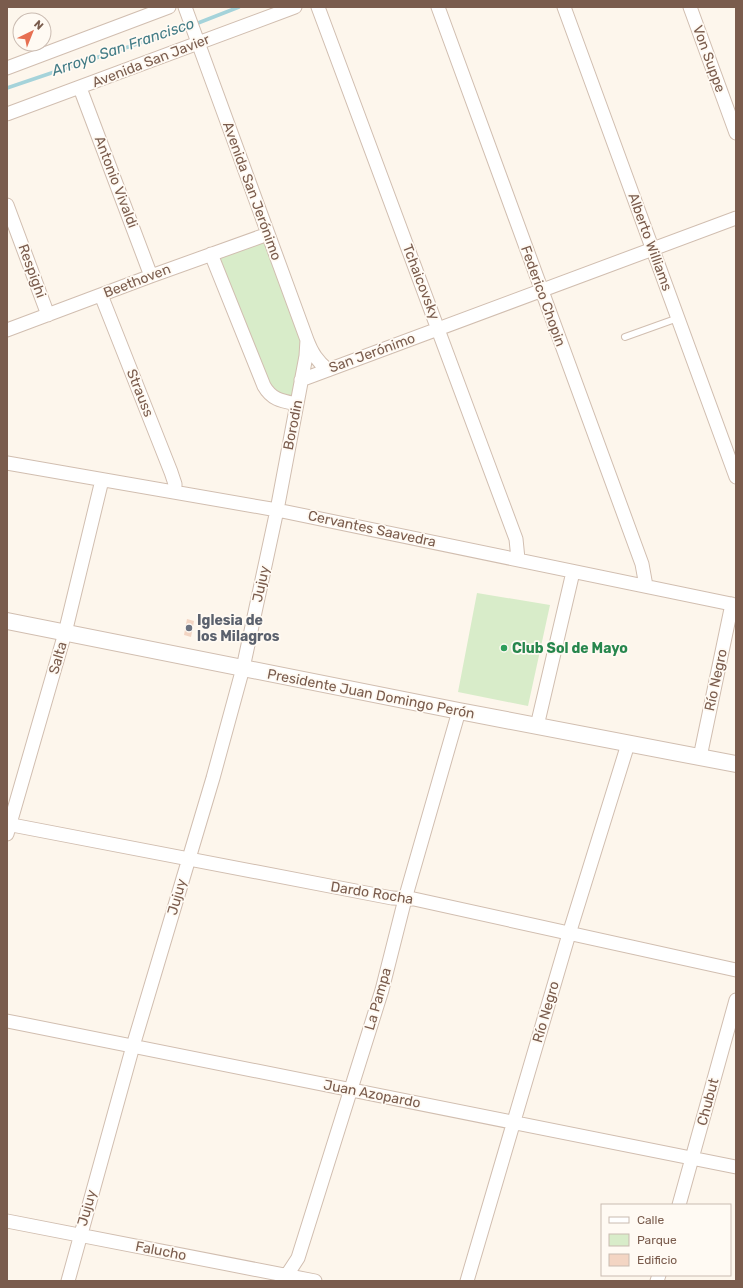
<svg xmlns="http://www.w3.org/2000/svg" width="743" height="1288" font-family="Rubik,sans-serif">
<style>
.green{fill:#d8ecc9}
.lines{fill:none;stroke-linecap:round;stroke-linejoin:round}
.stream{stroke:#a5d3da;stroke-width:3.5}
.building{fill:#f3d5c3}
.service-casing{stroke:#d1beb0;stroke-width:8}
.minor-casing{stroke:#d1beb0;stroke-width:15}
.tertiary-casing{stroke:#d1beb0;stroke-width:18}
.service{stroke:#fff;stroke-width:6}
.minor{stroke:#fff;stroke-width:13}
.tertiary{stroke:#fff;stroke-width:16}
.worship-dot{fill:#6b7280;stroke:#fffaf3;stroke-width:1.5}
.leisure-dot{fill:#2e9e5b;stroke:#fffaf3;stroke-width:1.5}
.labels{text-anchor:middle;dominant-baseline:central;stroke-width:3.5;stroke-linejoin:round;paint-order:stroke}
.street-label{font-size:14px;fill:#7a5c4d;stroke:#fffaf3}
.worship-label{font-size:14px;font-weight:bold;fill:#5b616d;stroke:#fffaf3;text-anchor:start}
.leisure-label{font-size:14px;font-weight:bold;fill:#27864d;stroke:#fffaf3;text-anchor:start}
.water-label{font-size:15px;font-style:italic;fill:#437c86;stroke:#fffaf3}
</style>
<rect width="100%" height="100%" fill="#fdf6ec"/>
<!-- green -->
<path class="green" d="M 263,242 L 266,245 L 299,334 L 301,347 L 294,395 L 283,397 L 269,384 L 219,257 Z
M 477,593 L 550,605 L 528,706 L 458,692 Z"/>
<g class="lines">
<!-- stream -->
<path class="stream" d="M 7,88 L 193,25 L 239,7"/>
</g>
<!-- building -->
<path class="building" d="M 187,619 L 194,621 L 191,637 L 184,635 Z"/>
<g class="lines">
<!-- service casing -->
<g class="service-casing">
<path id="service" d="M 625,337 L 678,318"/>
</g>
<!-- minor casing -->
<g class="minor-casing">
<path id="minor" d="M 185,7 L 307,340 C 312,353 317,361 328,370
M 318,7 L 516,539 L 518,559
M 438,7 L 642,564 L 646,586
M 564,7 L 736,477
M 690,7 L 736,133
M 7,68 L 169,7
M 80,88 L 151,276
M 7,114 L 295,7
M 7,205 L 48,315
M 211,254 L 264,386 C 272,400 282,401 297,404
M 101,295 L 171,472 L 175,484 L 175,492
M 7,330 L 151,276 L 268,234
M 301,380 L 736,218
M 7,463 L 277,510 L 736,605
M 537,726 L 573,572
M 700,757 L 732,604
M 7,824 L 392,898 L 414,899 L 736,970
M 7,834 L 65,633 L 102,480
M 7,1021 L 736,1167
M 679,1205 L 736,1000
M 7,1221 L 315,1281
M 68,1281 L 133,1046 L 213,778 L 243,668 L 277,510 L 306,356 L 307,340
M 283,1281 L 298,1258 L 382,990 L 405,899 L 459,711
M 467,1281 L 569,934 L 628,744
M 657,1281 L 659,1275"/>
</g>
<!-- tertiary casing -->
<g class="tertiary-casing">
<path id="tertiary" d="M 7,621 L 459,711 L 736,764"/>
</g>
<!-- service -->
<use href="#service" class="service"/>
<!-- minor -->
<use href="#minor" class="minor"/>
<!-- tertiary -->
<use href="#tertiary" class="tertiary"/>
</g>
<!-- markers -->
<circle class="worship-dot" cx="189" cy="628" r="4"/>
<circle class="leisure-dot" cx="504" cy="648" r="4"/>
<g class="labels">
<!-- street labels -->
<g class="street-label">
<text transform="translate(709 59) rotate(70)">Von Suppe</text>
<text transform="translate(151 61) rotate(-21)">Avenida San Javier</text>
<text transform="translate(116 182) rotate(69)">Antonio Vivaldi</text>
<text transform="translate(252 191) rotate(70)">Avenida San Jerónimo</text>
<text transform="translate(650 242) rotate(70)">Alberto Williams</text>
<text transform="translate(32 271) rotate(70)">Respighi</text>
<text transform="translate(137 281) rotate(-21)">Beethoven</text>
<text transform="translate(421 282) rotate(69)">Tchaicovsky</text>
<text transform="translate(543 296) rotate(70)">Federico Chopin</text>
<text transform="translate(372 353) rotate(-20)">San Jerónimo</text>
<text transform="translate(140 393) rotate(68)">Strauss</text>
<text transform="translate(293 425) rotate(-79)">Borodin</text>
<text transform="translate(372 529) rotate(12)">Cervantes Saavedra</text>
<text transform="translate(261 584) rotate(-78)">Jujuy</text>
<text transform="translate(58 658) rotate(-74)">Salta</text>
<text transform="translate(716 680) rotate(-78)">Río Negro</text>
<text transform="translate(371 694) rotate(11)">Presidente Juan Domingo Perón</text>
<text transform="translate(372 893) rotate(9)">Dardo Rocha</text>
<text transform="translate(177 897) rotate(-74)">Jujuy</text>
<text transform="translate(378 999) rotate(-74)">La Pampa</text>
<text transform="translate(546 1012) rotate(-74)">Río Negro</text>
<text transform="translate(372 1094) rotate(11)">Juan Azopardo</text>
<text transform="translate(708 1102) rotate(-75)">Chubut</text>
<text transform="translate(87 1208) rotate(-74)">Jujuy</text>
<text transform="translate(161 1251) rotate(11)">Falucho</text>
</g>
<!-- worship labels -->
<g class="worship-label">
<text x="197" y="620">Iglesia de<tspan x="197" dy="16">los Milagros</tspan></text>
</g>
<!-- leisure labels -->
<g class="leisure-label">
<text x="512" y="648">Club Sol de Mayo</text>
</g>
<!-- water labels -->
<g class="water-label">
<text transform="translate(123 47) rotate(-19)">Arroyo San Francisco</text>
</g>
</g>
<!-- border -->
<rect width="743" height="1288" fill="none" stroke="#7a5c4d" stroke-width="16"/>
<!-- legend -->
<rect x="601" y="1204" width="130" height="72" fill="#fffaf3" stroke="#cabbb1"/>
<rect x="609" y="1217" width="20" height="6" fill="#ffffff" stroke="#cabbb1"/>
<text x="637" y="1224" font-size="12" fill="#7a5c4d">Calle</text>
<rect x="609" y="1234" width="20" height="12" fill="#d8ecc9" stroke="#cabbb1"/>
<text x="637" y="1244" font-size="12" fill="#7a5c4d">Parque</text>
<rect x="609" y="1254" width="20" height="12" fill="#f3d5c3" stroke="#cabbb1"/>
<text x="637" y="1264" font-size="12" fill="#7a5c4d">Edificio</text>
<!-- north arrow -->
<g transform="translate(32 32) rotate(43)"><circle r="19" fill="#fffaf3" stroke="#cabbb1"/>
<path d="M0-3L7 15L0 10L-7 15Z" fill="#e76f51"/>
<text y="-6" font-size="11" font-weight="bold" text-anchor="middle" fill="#7a5c4d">N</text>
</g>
</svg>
